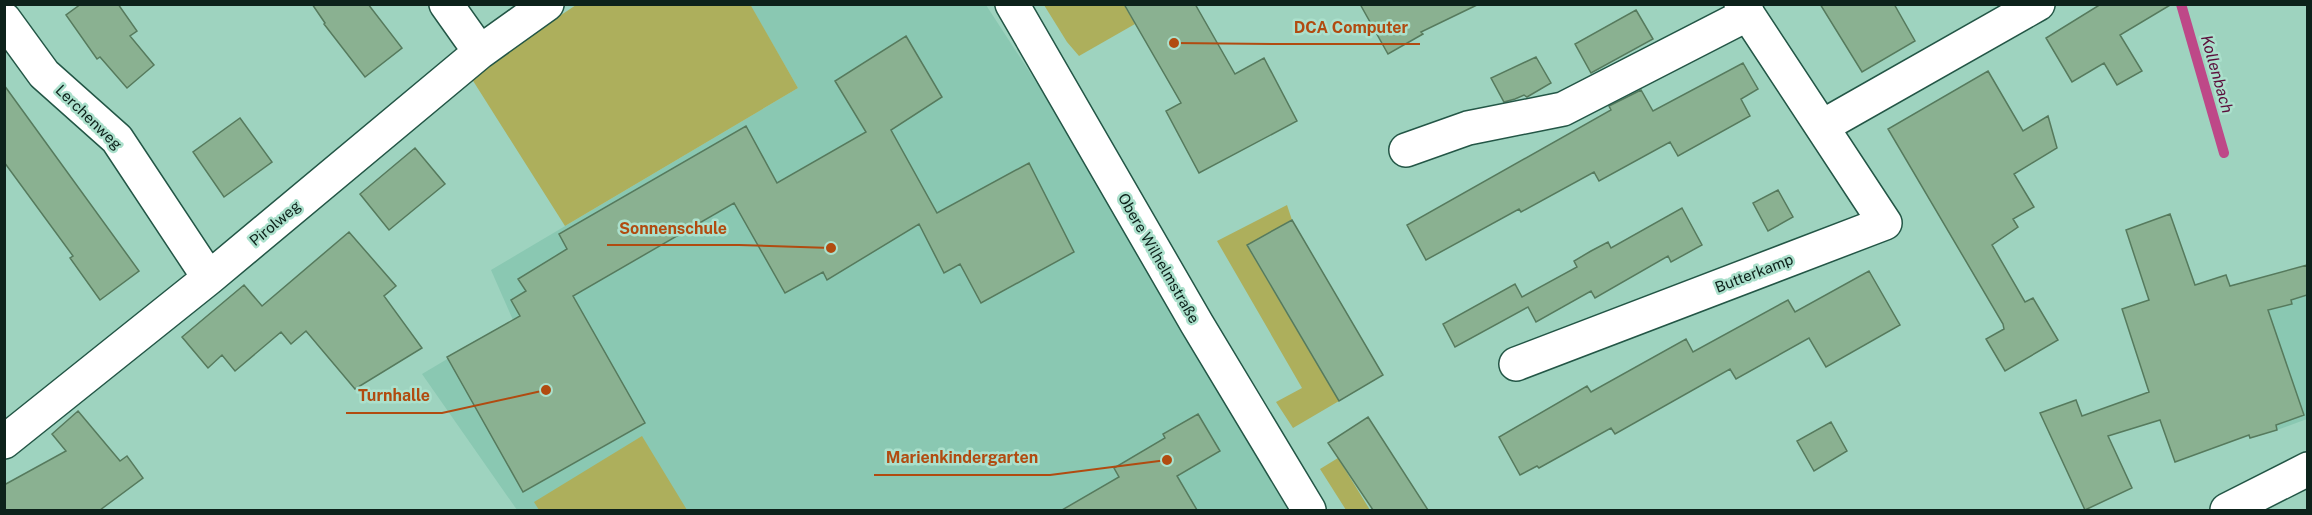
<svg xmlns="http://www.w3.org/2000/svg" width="2312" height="515" font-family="'Public Sans',sans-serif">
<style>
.built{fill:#8ac8b2}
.green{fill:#adaf5c}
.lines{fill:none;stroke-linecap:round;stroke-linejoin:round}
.stream{stroke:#be4888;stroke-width:10}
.building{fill:#8ab191;stroke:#567a5d;stroke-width:1.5}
.minor-casing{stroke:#235646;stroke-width:36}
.tertiary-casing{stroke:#235646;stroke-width:36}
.minor{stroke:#fff;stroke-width:33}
.tertiary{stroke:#fff;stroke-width:33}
.labels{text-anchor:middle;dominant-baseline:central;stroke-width:5;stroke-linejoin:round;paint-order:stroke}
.street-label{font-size:15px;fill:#0d221b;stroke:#abe0cc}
.water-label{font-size:16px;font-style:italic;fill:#5b0e3b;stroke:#abe0cc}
.leader{fill:none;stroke:#b14b10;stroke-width:2}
.callout-dot{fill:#b14b10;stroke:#abe0cc;stroke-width:2}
.callout-label{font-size:16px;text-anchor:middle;font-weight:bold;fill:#b14b10;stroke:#abe0cc;stroke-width:5;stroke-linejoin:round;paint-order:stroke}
</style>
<rect width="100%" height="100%" fill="#9ed3bf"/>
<!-- built -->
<path class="built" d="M 750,5 L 986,5 L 1040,88 L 1288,510 L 517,510 L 422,374 L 513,320 L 491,270 L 798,88 Z
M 2307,295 L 2307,419 L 2277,430 L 2240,318 L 2292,304 L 2291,300 Z"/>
<!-- green -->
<path class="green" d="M 750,4 L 798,88 L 565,226 L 470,76 L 576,5 Z
M 1044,5 L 1124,5 L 1135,24 L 1079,56 L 1067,42 Z
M 1287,205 L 1292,220 L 1247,246 L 1339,401 L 1293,428 L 1276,402 L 1302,388 L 1217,241 Z
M 642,436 L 687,510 L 539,510 L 534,502 Z
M 1338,458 L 1370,510 L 1346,510 L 1320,469 Z"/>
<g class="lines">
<!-- stream -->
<path class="stream" d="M 2181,4 L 2224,153"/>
</g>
<!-- building -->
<path class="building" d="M 81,4 L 118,4 L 137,31 L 130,36 L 154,65 L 127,88 L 100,57 L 97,59 L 66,15 Z
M 312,4 L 368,4 L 402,48 L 365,77 L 324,24 L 325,23 Z
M 1124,4 L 1195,4 L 1235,74 L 1264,58 L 1297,121 L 1199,173 L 1166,111 L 1181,103 Z
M 1360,4 L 1479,4 L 1421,32 L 1423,34 L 1388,54 Z
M 1820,4 L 1894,4 L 1915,41 L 1862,72 Z
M 2101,4 L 2172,4 L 2120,35 L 2142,71 L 2117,85 L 2104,63 L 2072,82 L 2046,38 Z
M 1636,10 L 1653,39 L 1591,73 L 1575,44 Z
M 906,36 L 942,97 L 891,130 L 937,213 L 1029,163 L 1074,252 L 981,303 L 960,264 L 944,273 L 919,224 L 827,280 L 823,272 L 785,293 L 734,203 L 573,296 L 645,423 L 523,492 L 447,357 L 520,316 L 511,300 L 526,291 L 518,279 L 567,249 L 559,234 L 746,126 L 777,183 L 866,132 L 835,81 Z
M 1536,57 L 1551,83 L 1527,97 L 1524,95 L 1515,99 L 1504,102 L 1491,78 Z
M 1743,63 L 1758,89 L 1741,99 L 1750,116 L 1678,156 L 1670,142 L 1599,181 L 1594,172 L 1521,212 L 1519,209 L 1426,260 L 1407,225 L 1611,110 L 1609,106 L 1641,90 L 1653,111 Z
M 1988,71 L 2023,131 L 2048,116 L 2057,148 L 2014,174 L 2034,207 L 2013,219 L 2018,227 L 1992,245 L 2025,302 L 2033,298 L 2058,340 L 2005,371 L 1986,339 L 2004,329 L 2003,324 L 1888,129 Z
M 4,85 L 139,271 L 100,300 L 70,258 L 73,256 L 4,162 Z
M 240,118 L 272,162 L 224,197 L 193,152 Z
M 415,148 L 445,184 L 389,230 L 360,194 Z
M 1778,190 L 1793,217 L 1768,231 L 1753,203 Z
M 1682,208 L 1702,245 L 1671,262 L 1668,256 L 1595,298 L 1591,291 L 1536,322 L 1528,307 L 1455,347 L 1443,324 L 1515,284 L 1522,297 L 1577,267 L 1574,261 L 1591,251 L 1608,242 L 1611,248 Z
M 2170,214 L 2195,285 L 2226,275 L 2230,286 L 2307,265 L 2307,295 L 2291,300 L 2292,304 L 2268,310 L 2304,415 L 2276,425 L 2277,430 L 2250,438 L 2249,435 L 2175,462 L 2160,420 L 2108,436 L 2132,488 L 2085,510 L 2040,413 L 2076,400 L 2082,416 L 2149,392 L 2122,309 L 2149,300 L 2126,230 Z
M 1292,220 L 1383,375 L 1339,401 L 1247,245 Z
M 349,232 L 396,286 L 384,296 L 422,348 L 355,389 L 306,331 L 291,344 L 281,332 L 235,371 L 222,355 L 208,368 L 182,337 L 244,285 L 262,306 Z
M 1869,271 L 1900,325 L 1826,367 L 1809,338 L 1736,379 L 1730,369 L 1615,434 L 1611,428 L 1539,468 L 1537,466 L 1520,475 L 1499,437 L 1587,386 L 1591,392 L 1686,339 L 1693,352 L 1788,300 L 1795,312 Z
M 78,411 L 120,461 L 127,456 L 143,478 L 100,510 L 4,510 L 4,485 L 66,451 L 52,434 Z
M 1198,414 L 1220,451 L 1177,476 L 1197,510 L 1062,510 L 1119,477 L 1114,468 L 1165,438 L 1163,434 Z
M 1368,417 L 1428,510 L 1373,510 L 1328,443 Z
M 1831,422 L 1847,451 L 1814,471 L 1797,441 Z"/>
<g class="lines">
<!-- minor casing -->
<g class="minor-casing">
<path id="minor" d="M 446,4 L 480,52
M 1012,4 L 1197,324 L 1309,510
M 4,19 L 44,74 L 117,139 L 209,278
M 1823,126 L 2038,4
M 1406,150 L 1468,128 L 1563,109 L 1748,14
M 1516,364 L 1885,223 L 1741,4
M 4,442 L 209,278 L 480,52 L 547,4"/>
</g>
<!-- tertiary casing -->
<g class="tertiary-casing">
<path id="tertiary" d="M 2227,510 L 2308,469"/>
</g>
<!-- minor -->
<use href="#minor" class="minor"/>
<!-- tertiary -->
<use href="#tertiary" class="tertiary"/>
</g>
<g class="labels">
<!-- street labels -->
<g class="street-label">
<text transform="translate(89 117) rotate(44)">Lerchenweg</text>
<text transform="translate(275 223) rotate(-40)">Pirolweg</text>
<text transform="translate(1159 258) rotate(60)">Obere Wilhelmstraße</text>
<text transform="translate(1754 273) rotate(-21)">Butterkamp</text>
</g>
<!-- water labels -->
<g class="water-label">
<text transform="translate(2217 74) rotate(74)">Kollenbach</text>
</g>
</g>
<!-- callouts -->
<path class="leader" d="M1174 43L1281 44H1420M831 248L739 245H607M546 390L442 413H346M1167 460L1050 475H874"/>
<g class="callout-dot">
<circle cx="1174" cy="43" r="6"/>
<circle cx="831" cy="248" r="6"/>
<circle cx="546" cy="390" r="6"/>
<circle cx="1167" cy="460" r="6"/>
</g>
<g class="callout-label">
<text x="1351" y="33">DCA Computer</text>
<text x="673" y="234">Sonnenschule</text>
<text x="394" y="401">Turnhalle</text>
<text x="962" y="463">Marienkindergarten</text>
</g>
<!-- border -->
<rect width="2312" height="515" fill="none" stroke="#0d221b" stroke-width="12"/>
</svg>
